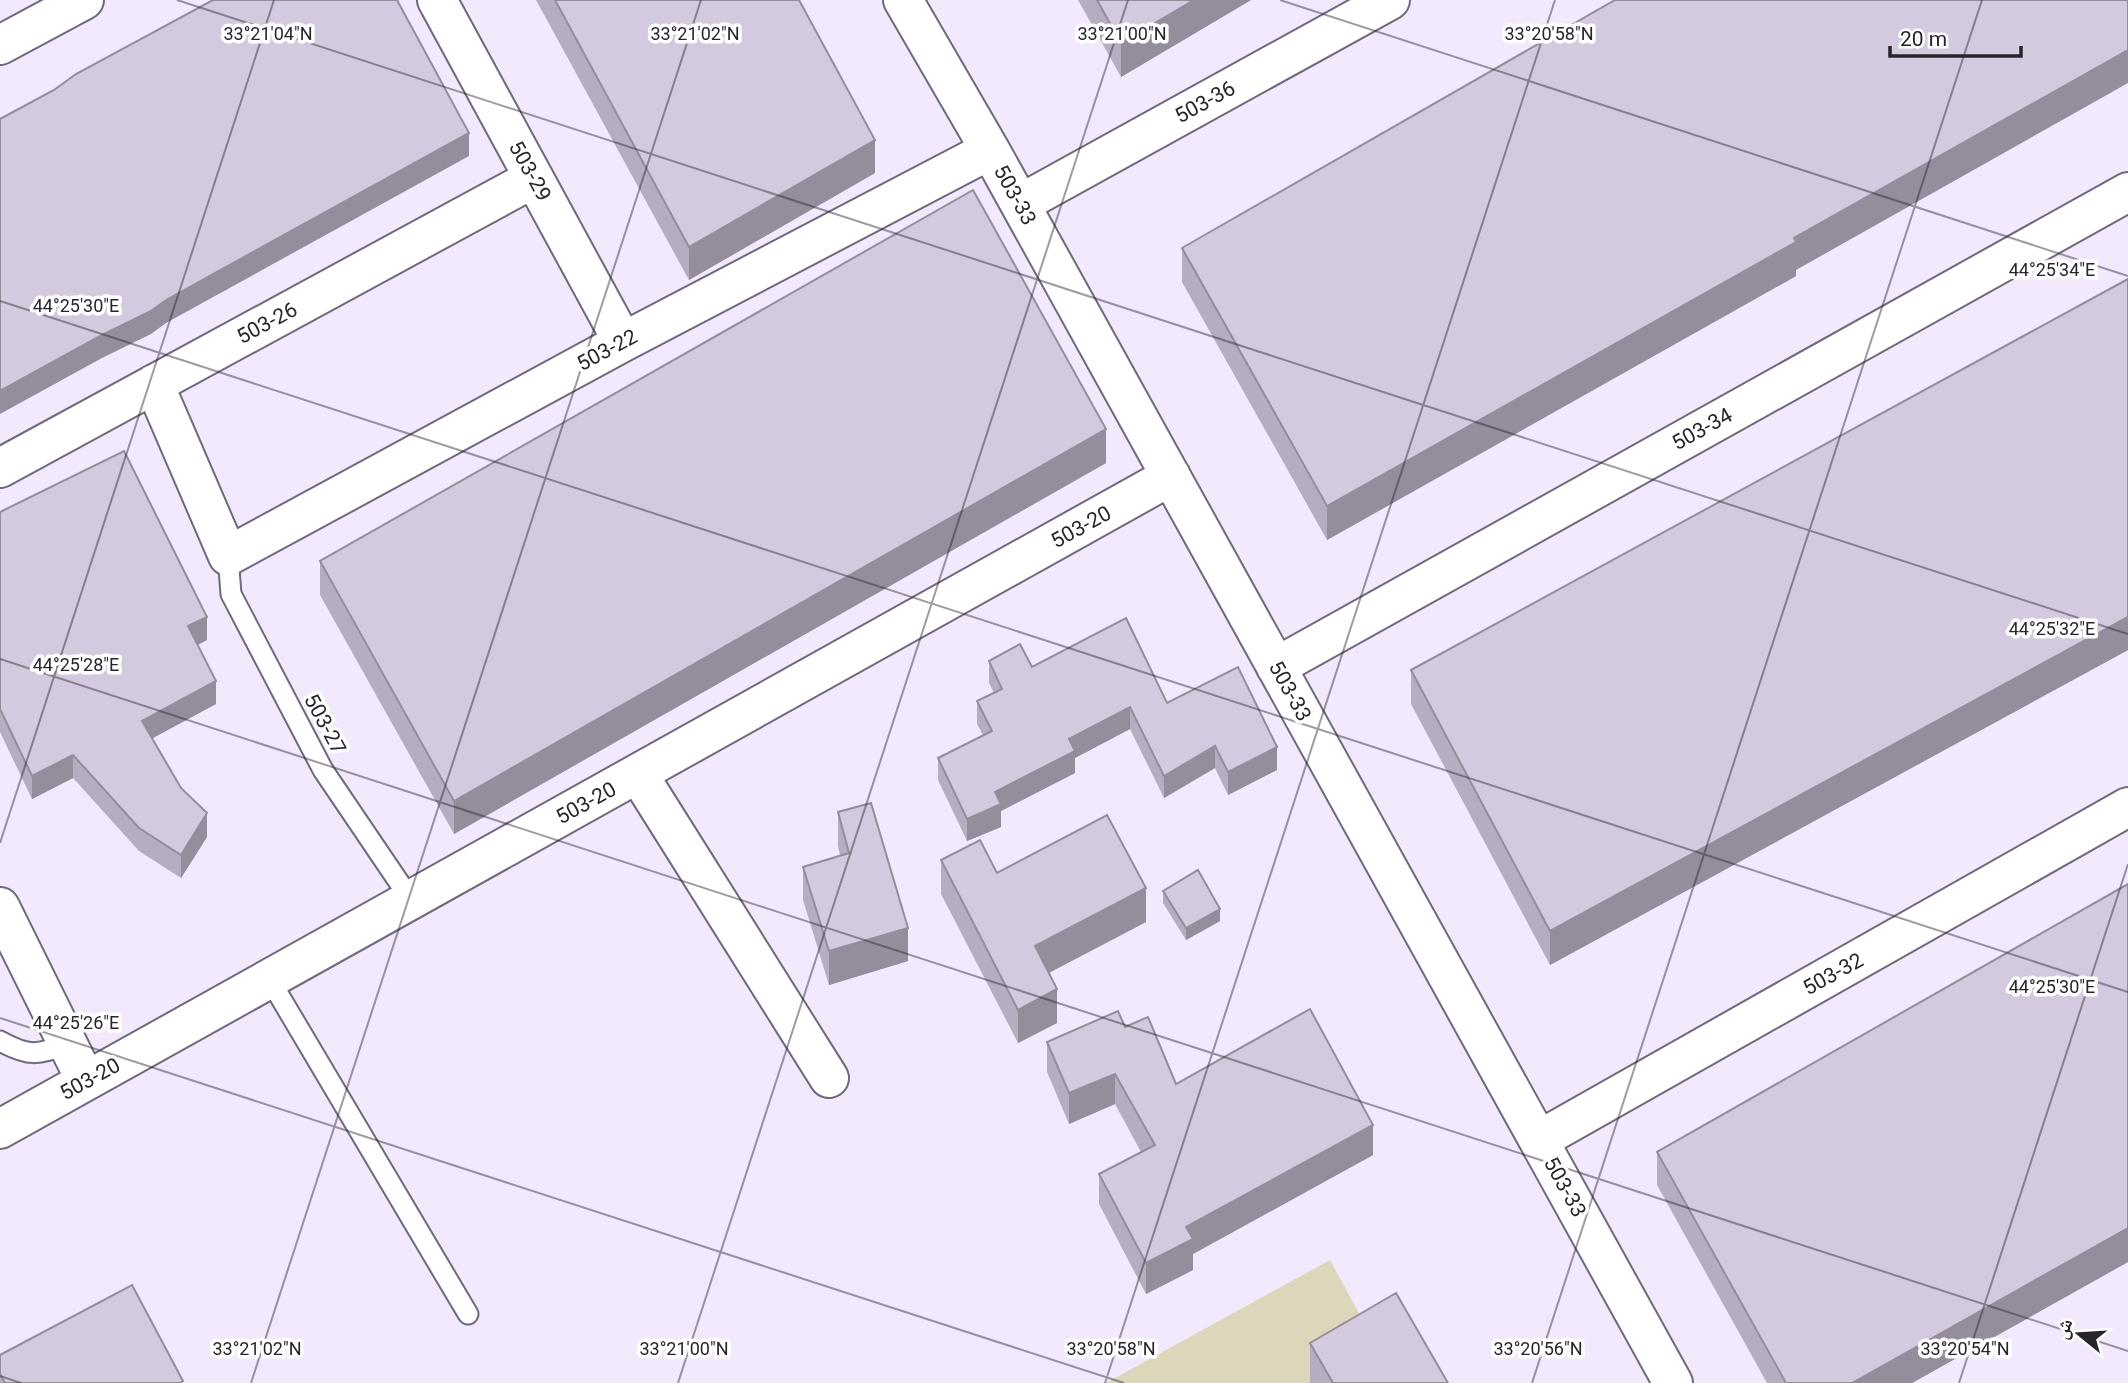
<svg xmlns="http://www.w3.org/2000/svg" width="2128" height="1383" font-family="Roboto,'Noto Naskh Arabic',sans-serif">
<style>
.green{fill:#ded6bb}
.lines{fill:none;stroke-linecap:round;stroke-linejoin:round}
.lane-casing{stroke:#71687a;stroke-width:23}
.street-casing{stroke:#71687a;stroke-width:42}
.lane{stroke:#fff;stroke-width:19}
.street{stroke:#fff;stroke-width:38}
.wall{fill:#b6aec0}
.shaded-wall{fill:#948d9c}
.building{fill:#d4cadf;stroke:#948d9c;stroke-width:2}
.ticks{fill:none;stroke:#28242c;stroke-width:2;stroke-opacity:0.45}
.labels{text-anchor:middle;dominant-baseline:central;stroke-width:7;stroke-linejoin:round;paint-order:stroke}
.street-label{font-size:21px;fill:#28242c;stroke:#fff}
.ticks-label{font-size:18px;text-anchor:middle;fill:#28242c;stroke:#fff;stroke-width:7;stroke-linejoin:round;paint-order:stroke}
</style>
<rect width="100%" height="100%" fill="#f2e9fd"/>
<!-- green -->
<path class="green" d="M 1330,1260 L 1397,1383 L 1106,1383 Z"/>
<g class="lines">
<!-- lane casing -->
<g class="lane-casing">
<path id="lane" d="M 228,556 L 231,594 L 323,770 L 411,900
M 270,980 L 468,1314
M 0,1041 C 29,1057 37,1055 68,1044"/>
</g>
<!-- street casing -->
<g class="street-casing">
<path id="street" d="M 437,0 L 623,342
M 903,0 L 990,150 L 1673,1383
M 0,45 L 84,0
M 1020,204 L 1390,0
M 154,384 L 228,556 L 623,342 L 990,150
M 0,468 L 534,178
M 1276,667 L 2128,192
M 638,774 L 829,1078
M 0,907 L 86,1081
M 0,1129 L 1171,476
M 1539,1140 L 2128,807"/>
</g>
<!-- lane -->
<use href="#lane" class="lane"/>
<!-- street -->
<use href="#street" class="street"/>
</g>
<!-- wall -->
<path class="wall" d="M 536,0 L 799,0 L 875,173 L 689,280 Z
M 1078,0 L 1251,0 L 1121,77 Z
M 1182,248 L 1796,270 L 1796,276 L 1327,540 L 1182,282 Z
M 2128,279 L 2128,650 L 1550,965 L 1411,704 L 1411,670 Z
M 1106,463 L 454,834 L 320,595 L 320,561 Z
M 0,512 L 207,640 L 197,645 L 216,704 L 152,738 L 207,837 L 181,878 L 139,851 L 73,778 L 32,799 L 0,732 Z
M 989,661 L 1032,667 L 1167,703 L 1277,770 L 1228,795 L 1215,768 L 1164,798 L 1130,729 L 1075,758 L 1075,773 L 1001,811 L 1001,827 L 967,841 L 938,780 L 938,758 L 983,735 L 977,724 L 977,701 L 994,693 L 989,683 Z
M 838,812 L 908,961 L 829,985 L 803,900 L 803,867 L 840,855 L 838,846 Z
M 941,860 L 997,873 L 1146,922 L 1049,973 L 1057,1023 L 1018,1043 L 941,894 Z
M 1163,891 L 1220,921 L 1186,940 L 1163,903 Z
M 1125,1027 L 1176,1084 L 1373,1155 L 1193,1254 L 1193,1270 L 1146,1294 L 1099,1204 L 1099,1174 L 1141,1152 L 1115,1104 L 1069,1124 L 1047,1072 L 1047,1042 Z
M 1657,1152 L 2128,1262 L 1912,1383 L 1767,1383 L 1657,1185 Z
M 1310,1343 L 1448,1383 L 1310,1383 Z
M 0,1355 L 183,1383 L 0,1383 Z"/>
<!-- shaded-wall -->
<path class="shaded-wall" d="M 1194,0 L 1251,0 L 1121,77 L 1121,43 Z
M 2128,50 L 2128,83 L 1796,270 L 1796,276 L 1327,540 L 1327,506 L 1794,238 Z
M 469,133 L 469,156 L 166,323 L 151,334 L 102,358 L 0,414 L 0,391 Z
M 875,140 L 875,173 L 689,280 L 689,247 Z
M 1106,429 L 1106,463 L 454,834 L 454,801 Z
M 207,617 L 207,640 L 188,650 L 188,626 Z
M 2128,617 L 2128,650 L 1550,965 L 1550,931 Z
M 216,681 L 216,704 L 142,744 L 142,721 Z
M 1130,707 L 1130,729 L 1075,758 L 1075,773 L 1001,811 L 1001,827 L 967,841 L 967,819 L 995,792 L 1069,739 Z
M 1215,746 L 1215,768 L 1164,798 L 1164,776 Z
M 1277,747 L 1277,770 L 1228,795 L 1228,772 Z
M 73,755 L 73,778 L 32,799 L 32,776 Z
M 207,813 L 207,837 L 181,878 L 181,855 Z
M 1146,888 L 1146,922 L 1035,980 L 1035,946 Z
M 1220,909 L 1220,921 L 1186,940 L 1186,928 Z
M 908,928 L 908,961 L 829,985 L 829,951 Z
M 1057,989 L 1057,1023 L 1018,1043 L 1018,1010 Z
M 1115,1074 L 1115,1104 L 1069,1124 L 1069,1093 Z
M 1373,1125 L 1373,1155 L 1193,1254 L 1193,1270 L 1146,1294 L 1146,1263 L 1186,1227 Z
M 2128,1228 L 2128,1262 L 1912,1383 L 1852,1383 Z"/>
<!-- building -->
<path class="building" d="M 213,0 L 397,0 L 469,133 L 166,300 L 151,311 L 102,335 L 0,391 L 0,119 L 54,90 L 76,74 Z
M 555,0 L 799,0 L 875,140 L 689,247 Z
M 1097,0 L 1194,0 L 1121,43 Z
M 1615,0 L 2128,0 L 2128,50 L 1794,238 L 1796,242 L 1327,506 L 1182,248 Z
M 973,190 L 1106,429 L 454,801 L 320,561 Z
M 2128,279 L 2128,617 L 1550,931 L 1411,670 Z
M 124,451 L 207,617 L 188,626 L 216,681 L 142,721 L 181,788 L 207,813 L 181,855 L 139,828 L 73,755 L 32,776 L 0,709 L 0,512 Z
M 1126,618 L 1167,703 L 1238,667 L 1277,747 L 1228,772 L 1215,746 L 1164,776 L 1130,707 L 1069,739 L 1075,751 L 995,792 L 1001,804 L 967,819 L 938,758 L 992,731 L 977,701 L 1002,689 L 989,661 L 1020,644 L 1032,667 Z
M 871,803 L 908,928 L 829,951 L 803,867 L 849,853 L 838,812 Z
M 1107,815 L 1146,888 L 1035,946 L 1057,989 L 1018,1010 L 941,860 L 980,840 L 997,873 Z
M 1198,870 L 1220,909 L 1186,928 L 1163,891 Z
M 2128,884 L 2128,1228 L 1852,1383 L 1786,1383 L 1657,1152 Z
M 1310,1009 L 1373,1125 L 1186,1227 L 1193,1239 L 1146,1263 L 1099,1174 L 1155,1145 L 1115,1074 L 1069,1093 L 1047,1042 L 1118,1011 L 1125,1027 L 1148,1017 L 1176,1084 Z
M 132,1285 L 183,1381 L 180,1383 L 5,1383 L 0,1374 L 0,1355 Z
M 1396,1293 L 1448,1383 L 1333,1383 L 1310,1343 Z"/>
<!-- ticks -->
<path class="ticks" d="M 177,0 L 2128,634M 1280,0 L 2128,276M 0,301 L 2128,992M 0,659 L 2128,1351M 0,843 L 274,0M 0,1018 L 1124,1383M 0,1376 L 21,1383M 251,1383 L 701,0M 678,1383 L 1128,0M 1105,1383 L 1555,0M 1532,1383 L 1982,0M 1959,1383 L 2128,864"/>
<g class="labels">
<!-- street labels -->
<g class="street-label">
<text transform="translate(1205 102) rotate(-29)">503-36</text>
<text transform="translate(530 171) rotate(61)">503-29</text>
<text transform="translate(1015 195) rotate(61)">503-33</text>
<text transform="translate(267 323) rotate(-28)">503-26</text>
<text transform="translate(607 350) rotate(-28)">503-22</text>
<text transform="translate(1702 429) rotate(-29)">503-34</text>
<text transform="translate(1081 527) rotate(-29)">503-20</text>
<text transform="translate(1290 691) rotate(61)">503-33</text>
<text transform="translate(325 724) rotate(62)">503-27</text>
<text transform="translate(586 803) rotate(-29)">503-20</text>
<text transform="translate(1833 974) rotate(-29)">503-32</text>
<text transform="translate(90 1079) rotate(-29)">503-20</text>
<text transform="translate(1565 1187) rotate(61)">503-33</text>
</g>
</g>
<g class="ticks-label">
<text x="268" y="40">33°21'04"N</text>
<text x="695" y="40">33°21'02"N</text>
<text x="1122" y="40">33°21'00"N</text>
<text x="1549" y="40">33°20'58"N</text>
<text x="2052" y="276">44°25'34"E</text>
<text x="76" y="312">44°25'30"E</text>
<text x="2052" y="635">44°25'32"E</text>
<text x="76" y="671">44°25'28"E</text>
<text x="2052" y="993">44°25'30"E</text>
<text x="76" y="1029">44°25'26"E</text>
<text x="257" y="1355">33°21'02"N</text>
<text x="684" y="1355">33°21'00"N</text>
<text x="1111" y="1355">33°20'58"N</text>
<text x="1538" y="1355">33°20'56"N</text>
<text x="1965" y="1355">33°20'54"N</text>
</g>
<!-- north arrow -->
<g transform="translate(2079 1334) rotate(288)" stroke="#ffffff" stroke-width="5" paint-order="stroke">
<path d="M0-5L12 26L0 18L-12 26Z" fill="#28242c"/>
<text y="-10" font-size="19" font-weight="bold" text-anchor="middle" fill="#28242c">ش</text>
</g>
<!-- scale -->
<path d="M1890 46v10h131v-10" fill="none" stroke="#28242c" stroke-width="3.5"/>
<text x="1900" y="46" font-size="21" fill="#28242c" stroke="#ffffff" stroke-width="5" paint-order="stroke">20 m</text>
</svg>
